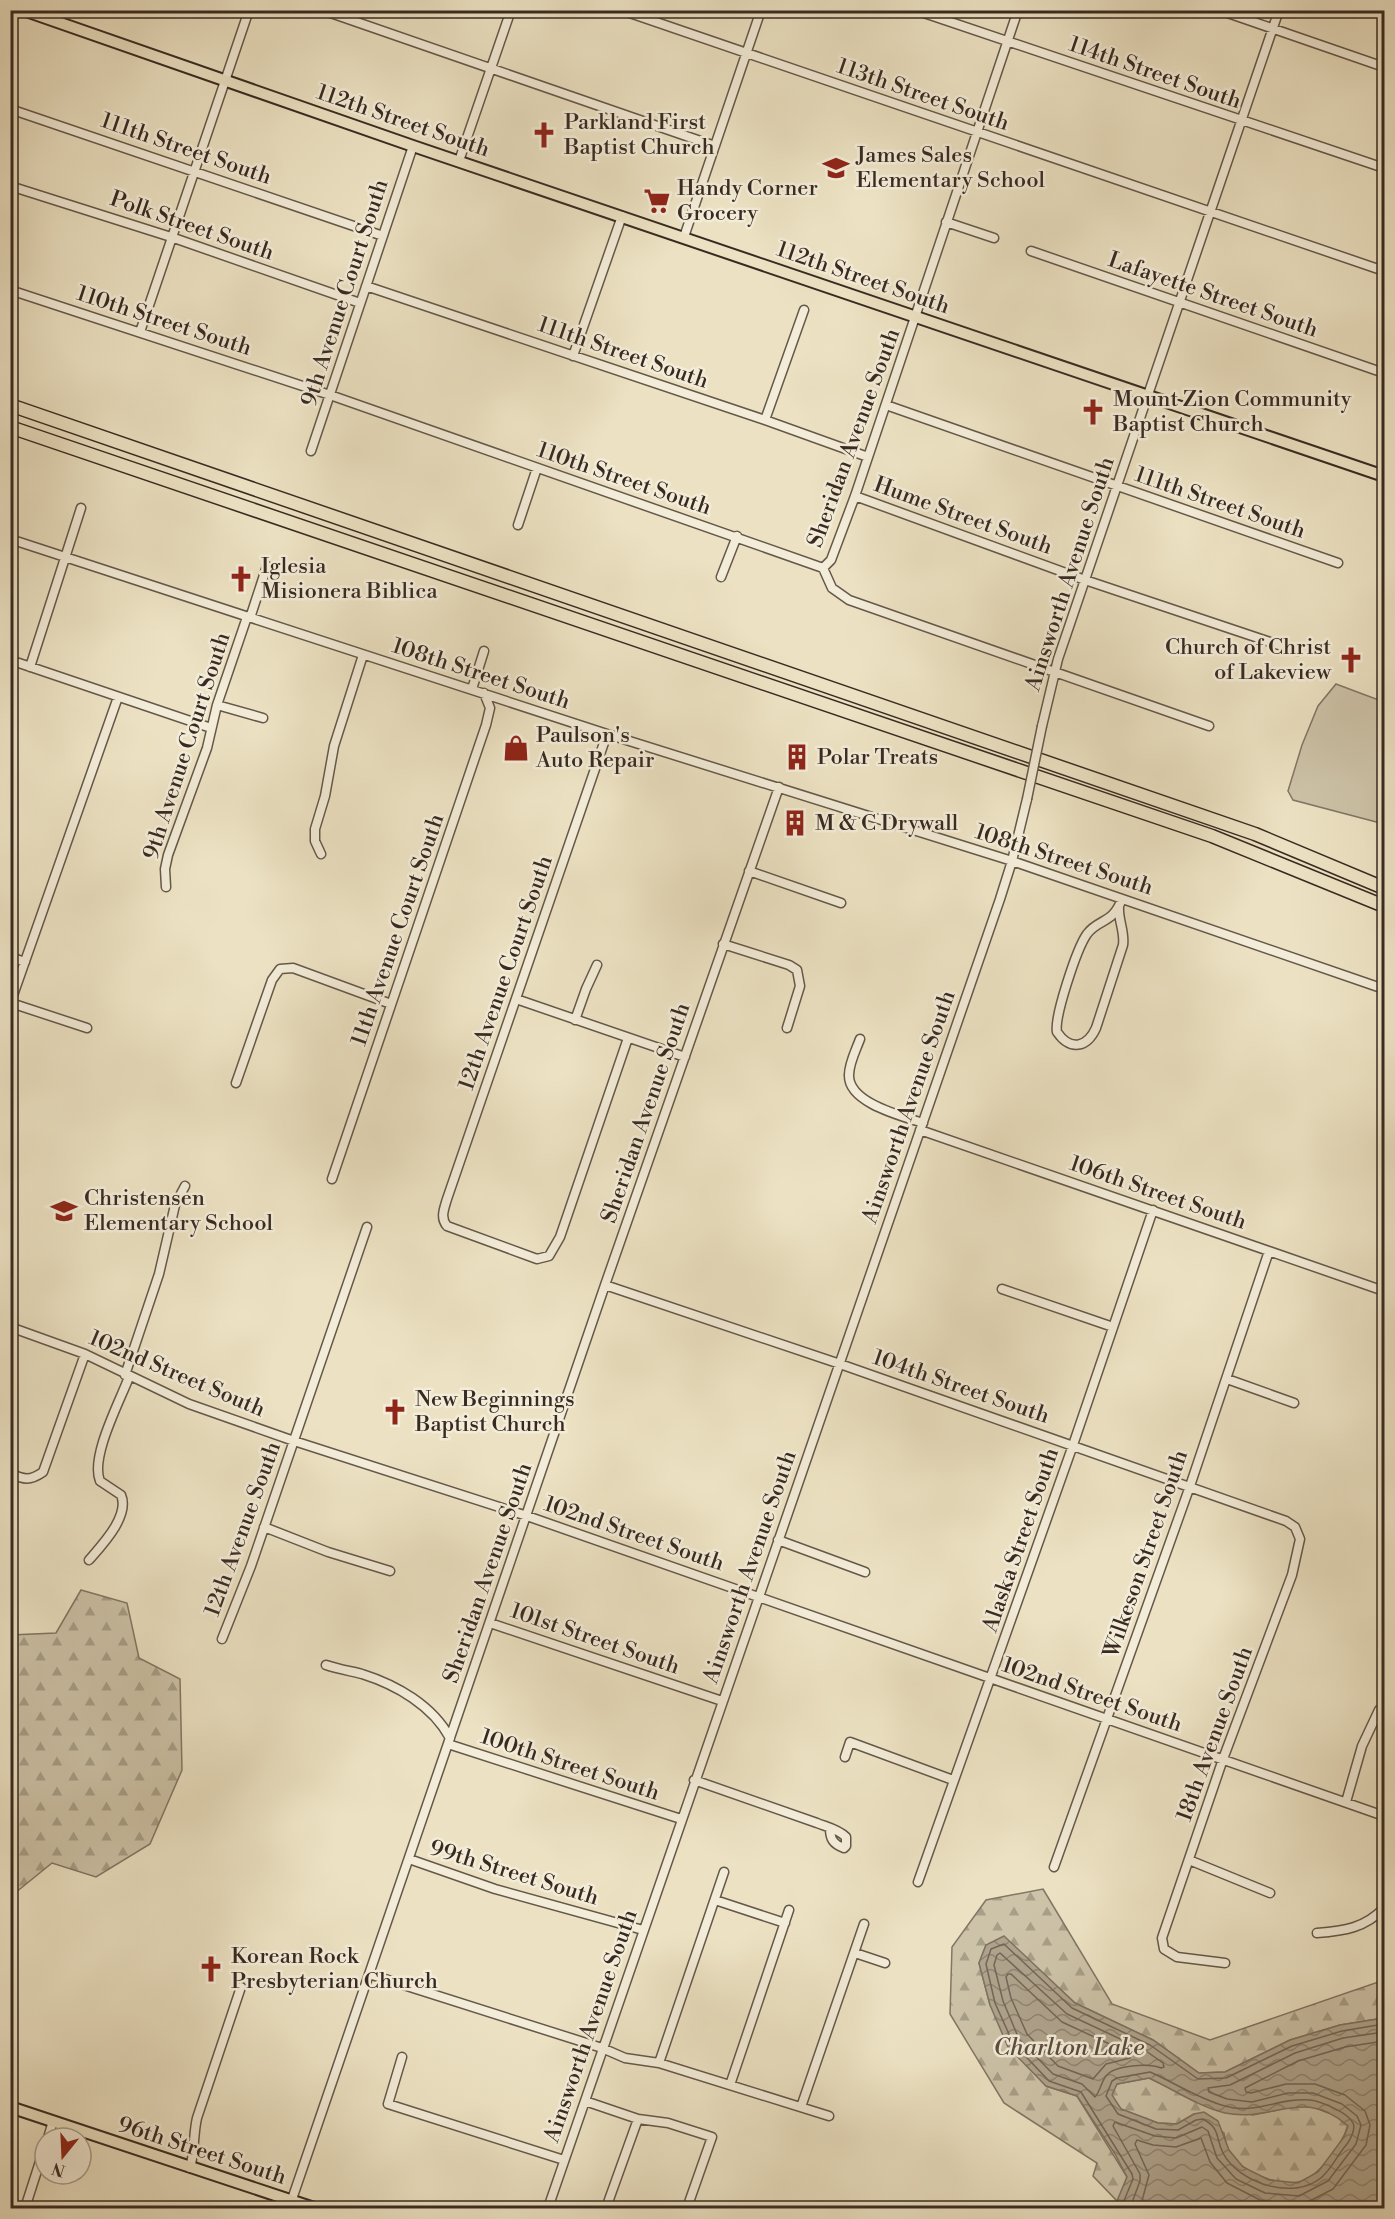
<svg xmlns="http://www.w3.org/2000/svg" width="1395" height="2219" font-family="'Libre Bodoni',serif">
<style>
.grass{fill:#cdc3a8;stroke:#827665;stroke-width:1.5}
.forest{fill:url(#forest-firs);stroke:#827665;stroke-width:1.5}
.water{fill:url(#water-waves);stroke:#7f7362;stroke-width:1.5;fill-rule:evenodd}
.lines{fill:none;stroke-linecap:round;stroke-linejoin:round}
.shore{stroke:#746657;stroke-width:1.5}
.minor-casing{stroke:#65584a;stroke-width:11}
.major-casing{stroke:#382a22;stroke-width:14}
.highway-casing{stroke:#382a22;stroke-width:15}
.minor{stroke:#f3ecd8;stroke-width:8}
.major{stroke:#ece2c3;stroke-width:10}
.highway{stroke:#ece2c3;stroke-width:12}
.minor-bridge-casing{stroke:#65584a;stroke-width:11;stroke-linecap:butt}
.minor-bridge{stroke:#f3ecd8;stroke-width:8}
.labels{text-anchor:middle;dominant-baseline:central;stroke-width:5;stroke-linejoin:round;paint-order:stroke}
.street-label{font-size:22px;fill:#382a22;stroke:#f3ecd8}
.poi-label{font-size:22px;fill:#382a22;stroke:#f3ecd8;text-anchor:start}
.water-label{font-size:24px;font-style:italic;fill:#5c4e42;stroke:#f3ecd8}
</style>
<defs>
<pattern id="forest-firs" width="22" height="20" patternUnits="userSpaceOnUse" patternTransform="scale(1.5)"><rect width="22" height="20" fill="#cdc3a8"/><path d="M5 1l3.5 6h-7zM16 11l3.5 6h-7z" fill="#a79f88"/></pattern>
<pattern id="water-waves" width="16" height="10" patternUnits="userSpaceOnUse" patternTransform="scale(1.5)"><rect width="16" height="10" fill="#afa38c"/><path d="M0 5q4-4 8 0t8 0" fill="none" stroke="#8f8572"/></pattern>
</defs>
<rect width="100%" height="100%" fill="#ece2c3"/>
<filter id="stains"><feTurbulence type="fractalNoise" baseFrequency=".00333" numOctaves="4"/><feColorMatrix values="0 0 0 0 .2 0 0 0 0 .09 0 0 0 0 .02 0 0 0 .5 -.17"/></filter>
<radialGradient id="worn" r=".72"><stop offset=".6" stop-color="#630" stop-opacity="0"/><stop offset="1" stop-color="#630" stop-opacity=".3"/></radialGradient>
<!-- grass -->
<path class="grass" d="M 1336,684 L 1384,702 L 1384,824 L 1293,800 L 1288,791 L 1302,745 L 1318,706 Z"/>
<!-- forest -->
<path class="forest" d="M 81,1590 L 127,1603 L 139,1658 L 180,1679 L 182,1770 L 150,1844 L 96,1877 L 52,1863 L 15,1893 L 11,1892 L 12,1709 L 11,1635 L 56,1633 Z
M 1043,1889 L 1112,2004 L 1210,2040 L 1384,1980 L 1384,2018 L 1340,2025 L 1290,2040 L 1225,2072 L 1199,2073 L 1153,2040 L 1075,2003 L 1040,1971 L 986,1945 L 979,1963 L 990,2005 L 1046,2086 L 1077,2096 L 1127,2177 L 1118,2202 L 1093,2176 L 1097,2163 L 1004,2103 L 950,2014 L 952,1947 L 986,1900 Z
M 1149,2078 L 1196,2101 L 1253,2115 L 1291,2107 L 1310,2106 L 1334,2115 L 1348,2125 C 1343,2143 1317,2180 1298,2182 C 1275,2186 1240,2171 1229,2151 C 1226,2146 1225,2138 1224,2133 L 1194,2114 L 1177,2124 L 1158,2123 L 1121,2109 L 1111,2095 L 1117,2084 Z"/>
<!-- water -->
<path class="water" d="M 1004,1936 L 1075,2003 L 1153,2040 L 1199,2073 L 1225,2072 L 1290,2040 L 1340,2025 L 1384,2018 L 1384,2208 L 1114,2208 L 1127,2177 L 1115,2154 L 1077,2096 L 1046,2086 L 1008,2047 L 990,2005 L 979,1963 L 986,1945 ZM 1149,2078 C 1173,2089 1199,2107 1225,2113 C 1274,2123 1302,2086 1348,2126 L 1344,2137 L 1318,2172 L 1298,2183 L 1269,2180 L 1243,2167 L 1229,2150 L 1218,2121 L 1204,2112 L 1194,2114 L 1177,2124 L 1158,2123 L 1121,2109 L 1112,2095 L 1117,2084 Z"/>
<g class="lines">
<!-- shore -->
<path class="shore" d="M 1000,1953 L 1067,2014 L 1146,2051 L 1163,2063 L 1164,2067 L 1161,2068 C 1149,2063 1114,2065 1106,2076 C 1101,2082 1100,2092 1095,2097 L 1082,2084 L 1053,2074 L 1019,2039 L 1003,2001 L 994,1965 L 997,1955 Z
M 1008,1974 L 1011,1974 L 1062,2022 L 1129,2053 L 1130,2058 L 1106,2064 L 1093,2079 L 1058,2066 L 1027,2034 L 1011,1998 L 1006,1977 Z
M 1150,2072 C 1175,2083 1199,2099 1225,2106 C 1255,2115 1280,2097 1310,2100 C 1320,2101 1349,2113 1353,2123 C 1356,2129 1350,2140 1347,2144 C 1338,2154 1332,2168 1322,2177 C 1295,2201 1239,2184 1223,2153 C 1215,2137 1221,2129 1203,2119 L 1196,2120 L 1178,2130 L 1156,2129 L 1118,2114 L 1106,2096 L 1112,2081 L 1117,2078 Z
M 1121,2208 L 1133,2179 L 1132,2174 L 1081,2092 L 1049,2081 L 1013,2043 L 995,2003 L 986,1964 L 991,1949 L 1004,1944 L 1072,2008 L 1150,2045 L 1198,2079 L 1226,2078 L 1292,2046 L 1342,2031 L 1384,2024
M 1130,2208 L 1140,2181 L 1140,2174 L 1113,2126 L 1115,2122 L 1155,2136 L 1176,2138 L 1202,2127 L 1208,2131 L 1217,2158 L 1236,2179 L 1265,2193 L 1299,2196 L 1328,2181 L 1356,2144 L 1361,2125 L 1357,2116 L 1342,2104 L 1313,2093 L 1288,2093 L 1252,2102 L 1227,2099 L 1209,2092 L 1208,2088 L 1230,2085 L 1295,2053 L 1343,2038 L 1384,2032
M 1140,2208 L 1149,2175 L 1135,2144 L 1137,2140 L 1153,2145 L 1176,2147 L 1201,2138 L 1210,2162 L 1227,2183 L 1260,2200 L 1302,2205 L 1333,2189 L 1366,2145 L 1370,2125 L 1365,2111 L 1345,2095 L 1315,2084 L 1286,2084 L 1251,2093 L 1246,2092 L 1245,2088 L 1298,2061 L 1345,2047 L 1384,2041"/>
<!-- minor casing -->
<g class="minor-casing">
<path id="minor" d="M 322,10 L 715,146
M 621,10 L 1384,271
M 915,10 L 1384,168
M 1219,10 L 1384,67
M 10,109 L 383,236
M 459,161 L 511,10
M 10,186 L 171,237 L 360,303
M 946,222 L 994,238
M 684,237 L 761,10
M 1031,251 L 1384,373
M 366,286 L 765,420 L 868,457
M 10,290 L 330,395 L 823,568 L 832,588 L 849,600 L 1209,726
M 140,332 L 249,10
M 573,356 L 622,216
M 886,405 L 1338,563
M 765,420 L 804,310
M 311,451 L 413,146
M 1382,475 L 1384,466
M 855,496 L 1085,580 L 1297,651
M 518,525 L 537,468
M 10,539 L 607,734 L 1012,861 L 1384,989
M 823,568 L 831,560 L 855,496 L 1018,10
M 721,577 L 737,536
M 250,618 L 267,566
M 10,660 L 211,728
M 30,667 L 81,508
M 472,689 L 484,651
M 217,705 L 263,718
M 1042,726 L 1058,659 L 1279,10
M 607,734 L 447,1199 C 444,1209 440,1218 447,1226 L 537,1259 L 549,1256 L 560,1237 L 628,1038
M 321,854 L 315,841 L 315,829 L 325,796 L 334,746 L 363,655
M 749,871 L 841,903
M 166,887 L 165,869 L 168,855 L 207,748 L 217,705 L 247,617
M 1119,907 C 1118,920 1125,932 1123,945 L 1096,1028 C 1087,1048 1070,1051 1057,1032 C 1054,1017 1077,948 1087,934 C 1099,918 1112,925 1122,899
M 723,944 L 789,965 L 797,970 L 800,986 L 787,1028
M 10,957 L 25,962
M 516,999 L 685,1057
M 11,1003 L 87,1028
M 10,1004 L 118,697
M 575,1020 L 586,989 L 597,965
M 860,1039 C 856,1050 849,1063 849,1075 C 848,1103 902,1116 923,1123
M 236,1083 L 272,980 L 280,969 L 293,968 L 391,1004
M 920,1130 L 1384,1291
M 332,1179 L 486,725 L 490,708 L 484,693
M 605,1285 L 840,1364 L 1286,1521 L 1295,1527 L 1300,1539 L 1292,1575 L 1223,1759 L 1162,1938 L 1164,1949 L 1177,1957 L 1225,1963
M 1002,1289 L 1113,1327
M 10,1327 L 85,1354 L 189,1404 L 294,1441 L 527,1516 L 1384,1816
M 125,1375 L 159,1274 L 175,1205 L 185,1186
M 1227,1379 L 1294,1403
M 10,1473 C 24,1480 30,1481 43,1472 L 85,1354
M 264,1527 L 328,1552 L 390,1571
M 778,1540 L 865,1572
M 89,1560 C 102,1545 130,1516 121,1495 L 100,1481 C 90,1457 120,1401 129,1377
M 490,1623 L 722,1701
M 222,1639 L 251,1566 L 367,1227
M 326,1665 C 338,1669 350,1671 362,1674 C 397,1685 433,1706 450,1738
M 448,1744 L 681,1819
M 845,1757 L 850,1742 L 953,1780
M 694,1780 L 817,1823 C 827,1827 838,1829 846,1837 L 846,1846 L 844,1848 C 833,1844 830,1839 830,1828
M 1346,1802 L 1362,1746 L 1379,1710
M 409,1859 L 495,1889 L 643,1930
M 1189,1860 L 1270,1893
M 1054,1867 L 1190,1486 L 1269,1251
M 918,1882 L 1073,1445 L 1153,1210
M 715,1900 L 785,1923
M 1317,1933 C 1344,1931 1365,1928 1384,1908
M 855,1953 L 885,1963
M 369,1974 L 602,2048 L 625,2058 L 659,2063 L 829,2116
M 402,2057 L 388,2104 L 564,2160
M 659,2063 L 724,1872
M 730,2085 L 789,1910
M 585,2101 L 638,2119 L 668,2123 L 712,2137 L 687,2208
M 801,2107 L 864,1924
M 48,2138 L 53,2121
M 190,2168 C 195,2151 193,2135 197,2118 L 241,1987
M 25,2208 L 45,2146
M 289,2208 L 605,1285 L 779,787
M 548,2208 L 1000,899 L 1012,861 L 1027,799
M 606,2208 L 638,2119"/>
</g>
<!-- major casing -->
<g class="major-casing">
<path id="major" d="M 23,10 L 413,146 L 1384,476
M 10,2107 L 314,2208"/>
</g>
<!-- highway casing -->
<g class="highway-casing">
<path id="highway" d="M 10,405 L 1255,834 L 1384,888
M 10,427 L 1212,836 L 1384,906"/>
</g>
<!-- minor -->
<use href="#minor" class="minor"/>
<!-- major -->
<use href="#major" class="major"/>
<!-- highway -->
<use href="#highway" class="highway"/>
<!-- minor-bridge casing -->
<g class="minor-bridge-casing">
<path id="minor-bridge" d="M 1027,799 L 1042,726"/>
</g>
<!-- minor-bridge -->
<use href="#minor-bridge" class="minor-bridge"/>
</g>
<!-- icons -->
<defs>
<g id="church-bare" transform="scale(2.07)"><path d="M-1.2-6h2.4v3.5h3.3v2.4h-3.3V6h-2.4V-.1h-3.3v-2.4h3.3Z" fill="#8f2418" stroke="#f3ecd8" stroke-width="2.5" paint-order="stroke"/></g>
<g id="school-bare" transform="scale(2.07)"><path d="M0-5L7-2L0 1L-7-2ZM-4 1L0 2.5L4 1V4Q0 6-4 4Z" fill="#8f2418" stroke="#f3ecd8" stroke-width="2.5" paint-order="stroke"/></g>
<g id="supermarket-bare" transform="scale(2.07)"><path d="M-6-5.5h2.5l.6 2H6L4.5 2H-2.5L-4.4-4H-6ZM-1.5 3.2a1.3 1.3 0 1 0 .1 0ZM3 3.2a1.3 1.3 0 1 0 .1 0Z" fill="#8f2418" stroke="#f3ecd8" stroke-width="2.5" paint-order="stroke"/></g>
<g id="shop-bare" transform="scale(2.07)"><path d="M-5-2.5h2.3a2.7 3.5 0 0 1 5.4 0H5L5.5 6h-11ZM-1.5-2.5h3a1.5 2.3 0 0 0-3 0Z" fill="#8f2418" stroke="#f3ecd8" stroke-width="2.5" paint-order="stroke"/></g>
<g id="building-bare" transform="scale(2.07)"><path d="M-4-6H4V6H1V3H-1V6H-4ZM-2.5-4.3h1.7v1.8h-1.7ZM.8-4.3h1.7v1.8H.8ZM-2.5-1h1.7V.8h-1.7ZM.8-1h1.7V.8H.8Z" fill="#8f2418" stroke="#f3ecd8" stroke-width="2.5" paint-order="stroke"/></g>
</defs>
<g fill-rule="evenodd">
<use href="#church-bare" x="544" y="135"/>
<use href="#school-bare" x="836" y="168"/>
<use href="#supermarket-bare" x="657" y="201"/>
<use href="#church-bare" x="1093" y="412"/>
<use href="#church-bare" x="241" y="579"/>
<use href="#church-bare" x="1351" y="660"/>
<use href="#shop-bare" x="516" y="748"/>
<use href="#building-bare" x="797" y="757"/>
<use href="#building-bare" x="795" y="823"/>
<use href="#school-bare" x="64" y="1211"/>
<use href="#church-bare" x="395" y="1412"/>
<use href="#church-bare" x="211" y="1969"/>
</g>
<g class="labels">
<!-- street labels -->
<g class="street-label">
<text transform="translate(1155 73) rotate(19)">114th Street South</text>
<text transform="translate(923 95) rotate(19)">113th Street South</text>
<text transform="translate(403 121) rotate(19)">112th Street South</text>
<text transform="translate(186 149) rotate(19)">111th Street South</text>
<text transform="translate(192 226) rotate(19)">Polk Street South</text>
<text transform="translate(863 278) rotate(19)">112th Street South</text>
<text transform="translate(345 293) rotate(-72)">9th Avenue Court South</text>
<text transform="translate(1213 295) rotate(19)">Lafayette Street South</text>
<text transform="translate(164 321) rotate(18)">110th Street South</text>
<text transform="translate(623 353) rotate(19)">111th Street South</text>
<text transform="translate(854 438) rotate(-70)">Sheridan Avenue South</text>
<text transform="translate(624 479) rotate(19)">110th Street South</text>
<text transform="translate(1220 503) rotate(19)">111th Street South</text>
<text transform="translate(963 516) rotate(20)">Hume Street South</text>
<text transform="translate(1070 574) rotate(-72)">Ainsworth Avenue South</text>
<text transform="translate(481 674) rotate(18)">108th Street South</text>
<text transform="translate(187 746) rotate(-72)">9th Avenue Court South</text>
<text transform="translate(1064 860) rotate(18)">108th Street South</text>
<text transform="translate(398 930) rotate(-71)">11th Avenue Court South</text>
<text transform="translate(506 973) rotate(-71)">12th Avenue Court South</text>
<text transform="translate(909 1107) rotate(-71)">Ainsworth Avenue South</text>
<text transform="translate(646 1113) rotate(-71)">Sheridan Avenue South</text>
<text transform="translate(1158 1193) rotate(19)">106th Street South</text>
<text transform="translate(177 1374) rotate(23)">102nd Street South</text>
<text transform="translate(961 1387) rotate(19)">104th Street South</text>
<text transform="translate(243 1529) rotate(-70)">12th Avenue South</text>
<text transform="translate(634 1534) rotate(19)">102nd Street South</text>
<text transform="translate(1021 1540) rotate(-71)">Alaska Street South</text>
<text transform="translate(1146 1554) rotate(-71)">Wilkeson Street South</text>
<text transform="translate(750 1567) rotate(-71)">Ainsworth Avenue South</text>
<text transform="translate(488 1573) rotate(-71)">Sheridan Avenue South</text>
<text transform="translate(595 1639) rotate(19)">101st Street South</text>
<text transform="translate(1092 1695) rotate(19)">102nd Street South</text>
<text transform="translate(1215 1734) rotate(-70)">18th Avenue South</text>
<text transform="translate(570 1765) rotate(18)">100th Street South</text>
<text transform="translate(514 1873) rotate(17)">99th Street South</text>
<text transform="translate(591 2026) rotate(-71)">Ainsworth Avenue South</text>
<text transform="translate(202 2151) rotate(18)">96th Street South</text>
</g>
<!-- poi labels -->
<g class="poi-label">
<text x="564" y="122">Parkland First<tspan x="564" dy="25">Baptist Church</tspan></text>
<text x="856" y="155">James Sales<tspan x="856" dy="25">Elementary School</tspan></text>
<text x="677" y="188">Handy Corner<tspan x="677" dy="25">Grocery</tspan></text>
<text x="1113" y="399">Mount Zion Community<tspan x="1113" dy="25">Baptist Church</tspan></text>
<text x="261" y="566">Iglesia<tspan x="261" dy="25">Misionera Biblica</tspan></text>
<text x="1331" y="647" text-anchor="end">Church of Christ<tspan x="1331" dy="25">of Lakeview</tspan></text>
<text x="536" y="735">Paulson's<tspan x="536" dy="25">Auto Repair</tspan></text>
<text x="817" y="757">Polar Treats</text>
<text x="815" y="823">M &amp; C Drywall</text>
<text x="84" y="1198">Christensen<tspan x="84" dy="25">Elementary School</tspan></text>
<text x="415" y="1399">New Beginnings<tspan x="415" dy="25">Baptist Church</tspan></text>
<text x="231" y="1956">Korean Rock<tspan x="231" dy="25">Presbyterian Church</tspan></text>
</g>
<!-- water labels -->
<g class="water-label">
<text x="1069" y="2048">Charlton Lake</text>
</g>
</g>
<!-- margin -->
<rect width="1395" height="2219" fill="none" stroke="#ece2c3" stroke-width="36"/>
<rect x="12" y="12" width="1371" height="2195" fill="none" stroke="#382a22" stroke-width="3"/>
<rect x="18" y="18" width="1359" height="2183" fill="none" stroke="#382a22" stroke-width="1.5"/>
<!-- north arrow -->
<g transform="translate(63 2156) rotate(198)"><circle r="28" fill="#f3ecd8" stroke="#a89e8f" stroke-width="1.5"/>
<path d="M0-4.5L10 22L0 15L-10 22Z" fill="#8f2418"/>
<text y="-9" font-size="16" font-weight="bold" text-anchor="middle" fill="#382a22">N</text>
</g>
<rect width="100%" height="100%" filter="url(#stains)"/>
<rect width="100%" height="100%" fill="url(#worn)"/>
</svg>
